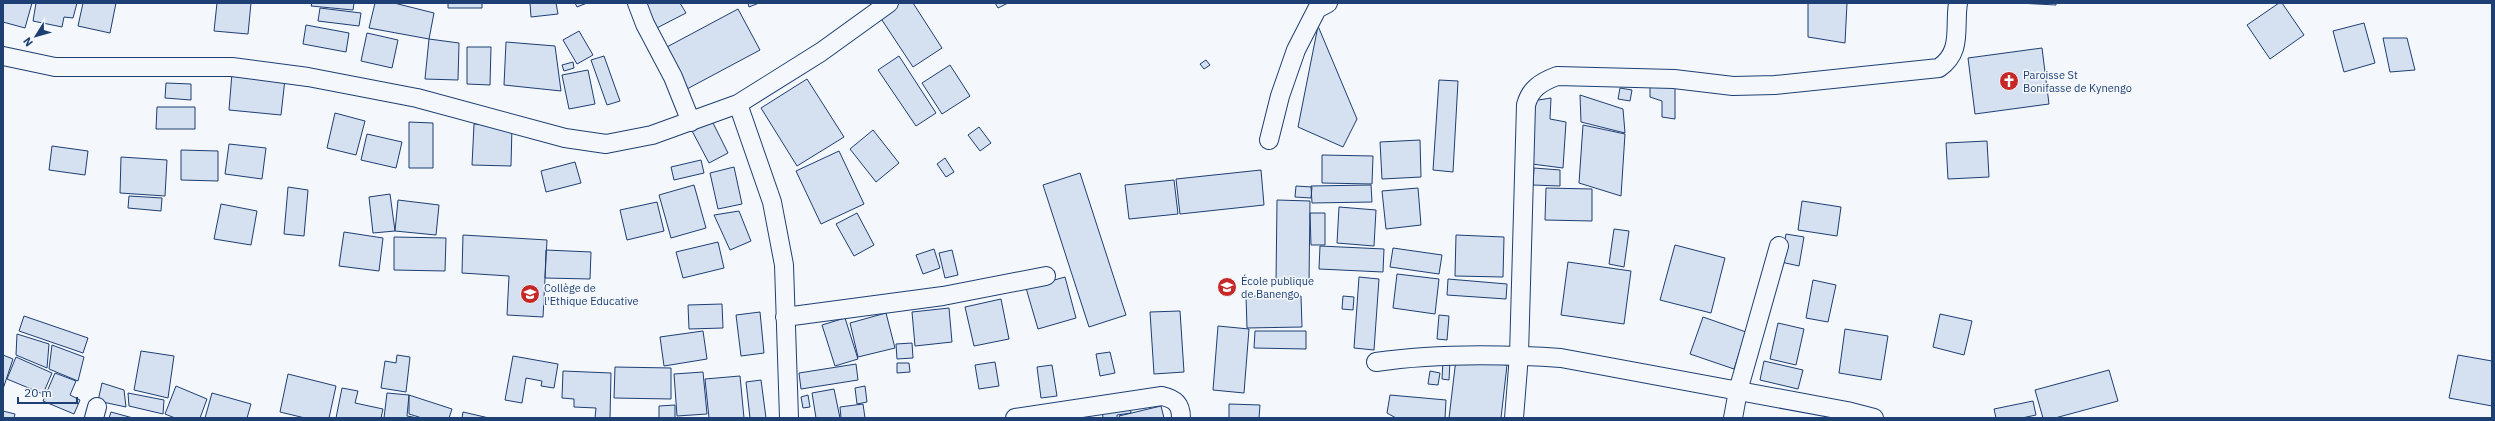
<svg xmlns="http://www.w3.org/2000/svg" width="2495" height="421" font-family="'IBM Plex Sans',sans-serif">
<style>
.building{fill:#d5e0f0;stroke:#1d3f73}
.lines{fill:none;stroke-linecap:round;stroke-linejoin:round}
.minor-casing{stroke:#1d3f73;stroke-width:20}
.minor{stroke:#f4f7fb;stroke-width:18}
.labels{text-anchor:middle;dominant-baseline:central;stroke-width:3;stroke-linejoin:round;paint-order:stroke}
.poi-label{font-size:11px;fill:#1d3f73;stroke:#f4f7fb;text-anchor:start}
</style>
<rect width="100%" height="100%" fill="#f4f7fb"/>
<!-- building -->
<path class="building" d="M 3,3 L 32,3 L 25,28 L 3,22 Z
M 36,3 L 77,3 L 73,18 L 64,17 L 62,27 L 33,21 Z
M 83,3 L 116,3 L 110,33 L 78,26 Z
M 217,3 L 251,3 L 248,34 L 214,31 Z
M 312,3 L 354,3 L 353,10 L 311,6 Z
M 375,3 L 394,3 L 434,13 L 429,39 L 369,28 Z
M 448,3 L 482,3 L 482,8 L 448,8 Z
M 530,3 L 556,3 L 558,14 L 531,17 Z
M 575,3 L 587,3 L 577,7 Z
M 639,3 L 680,3 L 686,13 L 653,30 Z
M 748,3 L 759,3 L 749,7 Z
M 895,3 L 913,3 L 942,48 L 913,67 L 878,14 Z
M 995,3 L 1008,3 L 998,8 Z
M 1808,3 L 1847,3 L 1845,43 L 1808,37 Z
M 2018,3 L 2056,3 L 2056,5 Z
M 2279,3 L 2282,3 L 2304,35 L 2270,59 L 2247,25 Z
M 320,8 L 361,13 L 359,26 L 318,21 Z
M 738,9 L 760,50 L 687,89 L 665,48 Z
M 2364,23 L 2375,63 L 2344,72 L 2333,31 Z
M 306,25 L 349,33 L 346,52 L 303,44 Z
M 1318,26 L 1357,119 L 1343,147 L 1298,127 Z
M 579,31 L 593,55 L 577,64 L 563,40 Z
M 367,33 L 398,40 L 392,68 L 361,61 Z
M 2383,38 L 2407,38 L 2415,70 L 2390,72 Z
M 429,39 L 459,43 L 458,80 L 425,79 Z
M 506,42 L 555,46 L 561,91 L 504,85 Z
M 467,47 L 491,47 L 490,85 L 467,84 Z
M 2042,48 L 2049,104 L 1975,114 L 1968,58 Z
M 604,56 L 620,101 L 607,105 L 591,60 Z
M 899,56 L 936,113 L 916,126 L 878,70 Z
M 1206,60 L 1210,65 L 1204,69 L 1200,64 Z
M 573,62 L 574,68 L 564,71 L 562,65 Z
M 950,65 L 970,96 L 942,114 L 922,83 Z
M 588,70 L 595,104 L 569,109 L 562,75 Z
M 232,73 L 285,79 L 281,115 L 229,110 Z
M 807,79 L 844,137 L 797,166 L 761,108 Z
M 1439,80 L 1458,81 L 1453,172 L 1433,170 Z
M 1650,82 L 1675,88 L 1675,119 L 1662,117 L 1662,101 L 1650,97 Z
M 166,83 L 191,84 L 191,100 L 165,98 Z
M 1620,88 L 1632,90 L 1630,101 L 1618,99 Z
M 1580,95 L 1623,109 L 1625,133 L 1581,122 Z
M 1551,98 L 1550,119 L 1566,122 L 1563,168 L 1532,164 L 1532,101 Z
M 157,107 L 195,107 L 195,129 L 156,129 Z
M 335,113 L 365,121 L 356,155 L 327,148 Z
M 711,119 L 728,153 L 709,163 L 691,129 Z
M 409,122 L 433,123 L 433,168 L 409,168 Z
M 474,124 L 512,126 L 511,166 L 472,165 Z
M 1583,125 L 1625,134 L 1621,196 L 1579,183 Z
M 979,127 L 991,143 L 980,151 L 968,135 Z
M 873,130 L 899,163 L 876,182 L 850,149 Z
M 367,134 L 402,142 L 396,168 L 361,160 Z
M 1420,140 L 1421,177 L 1382,179 L 1380,142 Z
M 1987,141 L 1989,177 L 1948,179 L 1946,143 Z
M 229,144 L 266,148 L 262,179 L 225,174 Z
M 52,146 L 88,151 L 85,175 L 49,170 Z
M 181,150 L 218,151 L 218,181 L 181,180 Z
M 839,151 L 864,204 L 821,224 L 796,171 Z
M 1322,155 L 1373,156 L 1372,184 L 1322,183 Z
M 121,157 L 167,160 L 165,196 L 120,193 Z
M 945,158 L 954,172 L 946,177 L 937,164 Z
M 701,160 L 704,173 L 674,180 L 671,167 Z
M 575,162 L 581,183 L 546,192 L 541,171 Z
M 734,167 L 742,204 L 718,209 L 710,173 Z
M 1534,168 L 1560,170 L 1560,186 L 1533,185 Z
M 1261,170 L 1264,205 L 1180,214 L 1176,179 Z
M 1080,173 L 1126,315 L 1089,327 L 1043,185 Z
M 1174,180 L 1178,214 L 1129,219 L 1125,185 Z
M 694,185 L 706,228 L 671,238 L 659,195 Z
M 1371,185 L 1372,202 L 1312,203 L 1311,186 Z
M 1296,186 L 1312,187 L 1311,198 L 1295,197 Z
M 288,187 L 308,190 L 304,236 L 284,234 Z
M 1418,188 L 1421,225 L 1386,229 L 1382,191 Z
M 1546,188 L 1592,189 L 1592,221 L 1545,220 Z
M 390,194 L 395,231 L 373,233 L 369,197 Z
M 129,196 L 162,198 L 161,211 L 128,208 Z
M 398,200 L 439,205 L 436,235 L 395,231 Z
M 1277,200 L 1310,201 L 1309,284 L 1276,283 Z
M 1802,201 L 1841,207 L 1837,236 L 1798,230 Z
M 657,202 L 664,231 L 627,240 L 620,210 Z
M 221,204 L 257,211 L 251,245 L 214,239 Z
M 1339,207 L 1376,210 L 1374,246 L 1337,243 Z
M 739,211 L 751,241 L 730,250 L 714,215 Z
M 857,213 L 874,245 L 854,256 L 836,224 Z
M 1310,213 L 1325,213 L 1325,245 L 1311,245 Z
M 1614,229 L 1629,231 L 1624,267 L 1609,264 Z
M 344,232 L 383,238 L 379,271 L 339,266 Z
M 1786,234 L 1804,237 L 1799,266 L 1781,262 Z
M 463,235 L 547,240 L 543,317 L 507,315 L 509,276 L 462,273 Z
M 1456,235 L 1504,237 L 1503,277 L 1455,276 Z
M 394,237 L 446,238 L 445,271 L 394,270 Z
M 718,242 L 724,268 L 683,278 L 676,252 Z
M 1675,245 L 1725,258 L 1711,313 L 1660,300 Z
M 1320,246 L 1384,249 L 1383,272 L 1319,269 Z
M 1393,248 L 1442,255 L 1439,274 L 1390,267 Z
M 934,249 L 940,268 L 923,274 L 916,255 Z
M 546,250 L 591,252 L 590,279 L 545,278 Z
M 952,250 L 958,275 L 945,278 L 939,253 Z
M 1568,262 L 1631,271 L 1624,324 L 1561,315 Z
M 1397,274 L 1439,279 L 1435,314 L 1393,308 Z
M 1065,277 L 1076,318 L 1038,329 L 1026,288 Z
M 1359,277 L 1379,279 L 1374,350 L 1354,348 Z
M 1448,279 L 1507,284 L 1506,299 L 1447,295 Z
M 1813,280 L 1836,285 L 1828,322 L 1806,318 Z
M 1246,296 L 1301,296 L 1302,327 L 1247,328 Z
M 1343,296 L 1354,297 L 1353,310 L 1342,309 Z
M 1001,299 L 1009,339 L 974,346 L 965,307 Z
M 722,304 L 723,328 L 689,329 L 688,305 Z
M 949,308 L 952,342 L 915,346 L 912,312 Z
M 1180,311 L 1184,372 L 1154,374 L 1150,312 Z
M 760,312 L 764,353 L 741,356 L 736,315 Z
M 886,313 L 895,348 L 858,357 L 850,323 Z
M 1940,314 L 1972,321 L 1964,355 L 1933,347 Z
M 1439,315 L 1449,316 L 1447,340 L 1437,339 Z
M 24,316 L 88,338 L 83,353 L 19,331 Z
M 1703,317 L 1746,332 L 1734,369 L 1690,354 Z
M 845,318 L 858,359 L 835,366 L 822,325 Z
M 1778,323 L 1804,329 L 1796,365 L 1770,359 Z
M 1218,326 L 1249,329 L 1244,393 L 1213,390 Z
M 1845,329 L 1888,336 L 1881,380 L 1839,373 Z
M 703,331 L 707,359 L 664,366 L 660,337 Z
M 1255,331 L 1306,331 L 1306,349 L 1254,348 Z
M 17,334 L 49,344 L 47,368 L 16,355 Z
M 912,343 L 913,358 L 897,359 L 896,344 Z
M 52,345 L 84,357 L 78,381 L 49,369 Z
M 141,351 L 174,356 L 168,398 L 134,390 Z
M 1110,352 L 1115,373 L 1100,376 L 1096,354 Z
M 3,355 L 13,359 L 3,389 Z
M 397,355 L 410,357 L 406,392 L 381,388 L 385,361 L 396,363 Z
M 2458,355 L 2492,361 L 2492,406 L 2449,398 Z
M 513,356 L 558,364 L 554,388 L 541,386 L 542,381 L 526,378 L 522,403 L 505,400 Z
M 16,357 L 52,373 L 43,394 L 7,379 Z
M 1456,359 L 1507,365 L 1501,418 L 1449,418 Z
M 1443,360 L 1450,361 L 1449,380 L 1442,379 Z
M 1764,361 L 1803,370 L 1798,389 L 1760,380 Z
M 995,362 L 999,386 L 979,389 L 975,365 Z
M 897,363 L 909,363 L 910,372 L 897,373 Z
M 856,364 L 858,380 L 801,389 L 799,373 Z
M 1052,365 L 1057,396 L 1041,398 L 1037,367 Z
M 615,367 L 671,368 L 671,399 L 614,398 Z
M 2109,370 L 2118,401 L 2055,418 L 2043,418 L 2035,390 Z
M 563,371 L 611,373 L 610,418 L 595,418 L 596,408 L 574,407 L 574,399 L 562,398 Z
M 1430,371 L 1440,373 L 1438,385 L 1428,384 Z
M 703,372 L 707,414 L 677,416 L 674,374 Z
M 55,373 L 76,381 L 70,395 L 80,400 L 74,414 L 43,401 Z
M 288,374 L 336,386 L 329,418 L 305,418 L 280,412 Z
M 740,376 L 744,418 L 709,418 L 705,379 Z
M 761,380 L 766,418 L 750,418 L 746,382 Z
M 102,383 L 124,390 L 126,407 L 98,401 Z
M 176,386 L 207,399 L 200,418 L 175,418 L 165,414 Z
M 865,386 L 867,402 L 857,404 L 855,388 Z
M 342,388 L 358,391 L 355,403 L 383,409 L 381,418 L 336,418 Z
M 834,389 L 840,418 L 816,418 L 812,393 Z
M 128,393 L 164,400 L 163,414 L 129,406 Z
M 212,393 L 251,404 L 247,418 L 205,418 Z
M 387,393 L 409,395 L 407,416 L 418,418 L 384,418 Z
M 409,395 L 452,409 L 449,418 L 422,418 L 409,414 Z
M 808,395 L 810,407 L 803,408 L 801,397 Z
M 1390,395 L 1446,400 L 1445,418 L 1396,418 L 1387,413 Z
M 2033,401 L 2036,415 L 2022,418 L 1996,418 L 1994,409 Z
M 863,404 L 865,418 L 841,418 L 840,407 Z
M 1130,404 L 1131,413 L 1117,415 L 1117,418 L 1103,418 L 1102,408 Z
M 1229,404 L 1260,405 L 1259,418 L 1229,418 Z
M 675,405 L 675,418 L 659,418 L 659,406 Z
M 1161,406 L 1164,418 L 1120,418 L 1119,416 Z
M 3,411 L 15,414 L 14,418 L 3,418 Z
M 111,412 L 133,418 L 109,418 Z
M 463,412 L 489,418 L 462,418 Z"/>
<g class="lines">
<!-- minor casing -->
<g class="minor-casing">
<path id="minor" d="M 637,3 L 645,24 L 673,77 L 691,122
M 3,56 L 55,67 L 232,67 L 308,77 L 417,98 L 565,138 L 606,144 L 652,135 L 738,104 L 821,52 L 889,3
M 738,104 L 772,202 L 784,265 L 789,418
M 1269,140 L 1280,96 L 1296,50 L 1317,9 L 1328,3
M 785,317 L 943,296 L 1046,276
M 1376,362 C 1436,353 1500,354 1561,358 L 1847,411 L 1874,418
M 94,418 L 97,407
M 1015,418 L 1162,396 C 1175,399 1181,404 1181,418
M 1514,418 L 1519,355 L 1526,105 C 1530,89 1541,82 1557,76 L 1674,79 L 1733,86 L 1775,85 L 1939,68 C 1963,51 1954,29 1958,3
M 1733,418 L 1738,391 L 1779,246"/>
</g>
<!-- minor -->
<use href="#minor" class="minor"/>
</g>
<!-- icons -->
<defs>
<g id="church-disc" transform="scale(1)"><circle r="9.5" fill="#c62828" stroke="#f4f7fb"/><path d="M-1.2-6h2.4v3.5h3.3v2.4h-3.3V6h-2.4V-.1h-3.3v-2.4h3.3Z" fill="#fff"/></g>
<g id="school-disc" transform="scale(1)"><circle r="9.5" fill="#c62828" stroke="#f4f7fb"/><path d="M0-5L7-2L0 1L-7-2ZM-4 1L0 2.5L4 1V4Q0 6-4 4Z" fill="#fff"/></g>
</defs>
<g fill-rule="evenodd">
<use href="#church-disc" x="2009" y="81"/>
<use href="#school-disc" x="1227" y="287"/>
<use href="#school-disc" x="530" y="294"/>
</g>
<g class="labels">
<!-- poi labels -->
<g class="poi-label">
<text x="2023" y="75">Paroisse St<tspan x="2023" dy="13">Bonifasse de Kynengo</tspan></text>
<text x="1241" y="281">École publique<tspan x="1241" dy="13">de Banengo</tspan></text>
<text x="544" y="288">Collège de<tspan x="544" dy="13">l'Ethique Educative</tspan></text>
</g>
</g>
<!-- border -->
<rect width="2495" height="421" fill="none" stroke="#1d3f73" stroke-width="8"/>
<!-- north arrow -->
<g transform="translate(36 36) rotate(233)" stroke="#f4f7fb" stroke-width="3" paint-order="stroke">
<path d="M0-3L7 15L0 10L-7 15Z" fill="#1d3f73"/>
<text y="-6" font-size="11" font-weight="bold" text-anchor="middle" fill="#1d3f73">N</text>
</g>
<!-- scale -->
<path d="M18 397v6h59v-6" fill="none" stroke="#1d3f73" stroke-width="2"/>
<text x="24" y="397" font-size="12" fill="#1d3f73" stroke="#f4f7fb" stroke-width="3" paint-order="stroke">20 m</text>
</svg>
